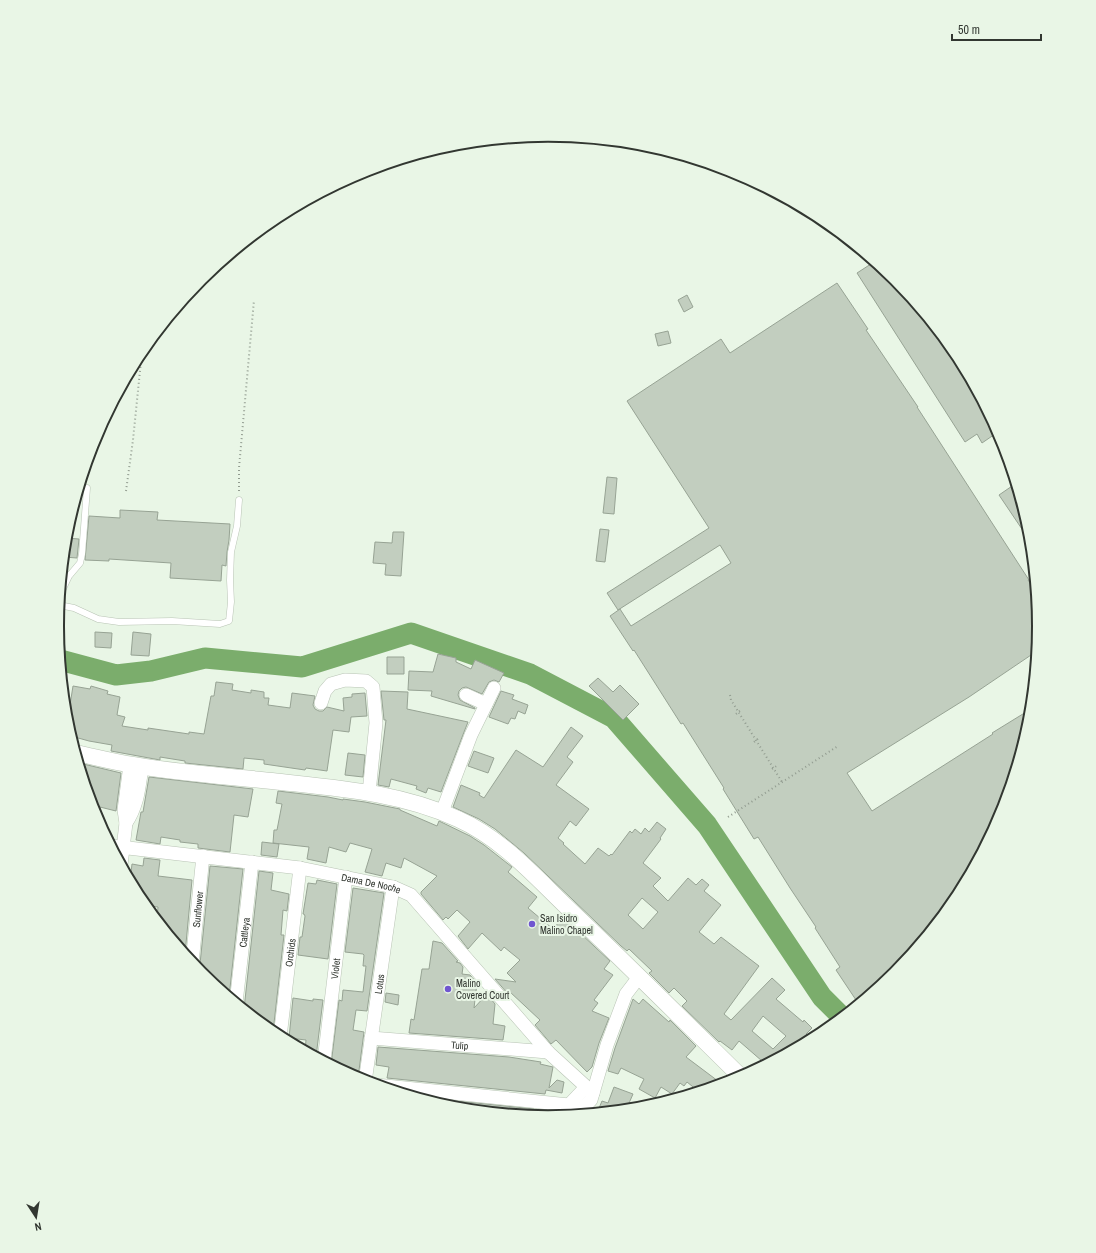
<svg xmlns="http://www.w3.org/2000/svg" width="1096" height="1253" font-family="'Archivo Narrow',sans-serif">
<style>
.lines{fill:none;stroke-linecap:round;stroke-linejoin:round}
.river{stroke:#7bad6c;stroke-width:21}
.building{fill:#c2cebf;stroke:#97a394;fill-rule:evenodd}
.service-casing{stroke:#b9c4b5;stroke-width:7}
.minor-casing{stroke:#b9c4b5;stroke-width:14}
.tertiary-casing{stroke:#b9c4b5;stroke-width:17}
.path{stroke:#929c90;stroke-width:2;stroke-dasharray:1 3;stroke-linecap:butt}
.service{stroke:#fff;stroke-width:6}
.minor{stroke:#fff;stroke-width:13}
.tertiary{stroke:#fff;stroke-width:16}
.poi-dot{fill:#7056d0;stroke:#e9f6e6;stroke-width:1.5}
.labels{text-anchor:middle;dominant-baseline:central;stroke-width:4;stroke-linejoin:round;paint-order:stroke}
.street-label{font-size:10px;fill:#323731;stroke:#e9f6e6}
.poi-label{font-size:10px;fill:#323731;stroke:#e9f6e6;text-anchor:start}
.rim{fill:none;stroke:#323731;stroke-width:2}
</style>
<rect width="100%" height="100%" fill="#e9f6e6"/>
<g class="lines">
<!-- river -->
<path class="river" d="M 60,660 L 116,675 L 151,671 L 205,658 L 302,667 L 411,633 L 530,674 L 614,718 L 707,825 L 822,997 L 842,1017"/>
</g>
<!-- building -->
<path class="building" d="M 874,262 L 895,279 L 956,354 L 998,432 L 982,443 L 977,434 L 965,442 L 857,273 Z
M 837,283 L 868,329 L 866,330 L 918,407 L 917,407 L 1029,580 L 1028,580 L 1036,592 L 1039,627 L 1037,651 L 969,697 L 847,773 L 872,811 L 993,734 L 992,733 L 1031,709 L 1030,723 L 1002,815 L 956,899 L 895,974 L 856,1000 L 836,970 L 840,967 L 815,928 L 816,927 L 790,888 L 758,837 L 754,839 L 723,789 L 724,788 L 683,723 L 681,724 L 634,650 L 633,651 L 610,616 L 620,609 L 631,626 L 731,563 L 720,545 L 618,610 L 607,593 L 709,528 L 627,401 L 721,339 L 730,353 Z
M 687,295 L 693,307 L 684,312 L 678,300 Z
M 668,331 L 671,343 L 658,346 L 655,334 Z
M 607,477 L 617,478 L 614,514 L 603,513 Z
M 1015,484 L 1030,531 L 1030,541 L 999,495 Z
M 120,510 L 158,512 L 157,520 L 230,524 L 229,540 L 227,552 L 226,566 L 222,565 L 221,581 L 170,578 L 171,563 L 109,559 L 109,561 L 85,560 L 89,516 L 120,518 Z
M 600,529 L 609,530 L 605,562 L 596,561 Z
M 393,532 L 404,532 L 401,576 L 385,575 L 386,564 L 373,563 L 375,542 L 392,543 Z
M 66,538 L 79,539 L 77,558 L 64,557 Z
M 95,632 L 112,633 L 111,648 L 95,647 Z
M 133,632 L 151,634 L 149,656 L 131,655 Z
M 438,654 L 456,658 L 456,662 L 471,669 L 475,660 L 504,673 L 499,682 L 494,680 L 489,682 L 482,694 L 466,687 L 462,688 L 459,691 L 458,695 L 460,700 L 475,708 L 475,709 L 431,696 L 432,691 L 408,690 L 409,671 L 433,672 Z
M 387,657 L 404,657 L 404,674 L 387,674 Z
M 598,678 L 613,692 L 620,685 L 639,704 L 623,720 L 589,686 Z
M 216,682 L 233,684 L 232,690 L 251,693 L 251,690 L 264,692 L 264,698 L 269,698 L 268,705 L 290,708 L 292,693 L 315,696 L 313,705 L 315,709 L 319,711 L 323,711 L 327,707 L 344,711 L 343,698 L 352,697 L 352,694 L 365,693 L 367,716 L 351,717 L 349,732 L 333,730 L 327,771 L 306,768 L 305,770 L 264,764 L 264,760 L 244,758 L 243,769 L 185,763 L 185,761 L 160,757 L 160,760 L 111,751 L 112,745 L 89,741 L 71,736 L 66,722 L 65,704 L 70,705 L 73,686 L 90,689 L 91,686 L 108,691 L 107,694 L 120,697 L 117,715 L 125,717 L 122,726 L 148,730 L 148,728 L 189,734 L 189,732 L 204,734 L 211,696 L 214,696 Z
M 381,691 L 408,692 L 407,709 L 468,722 L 464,732 L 441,792 L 428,788 L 426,793 L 416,789 L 417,786 L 391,779 L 389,787 L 378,785 L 386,720 L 384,720 Z
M 501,691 L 514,695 L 512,699 L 528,705 L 525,714 L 518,711 L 515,719 L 511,718 L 508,724 L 489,717 Z
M 571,727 L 583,736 L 567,757 L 573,762 L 556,785 L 589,809 L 576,826 L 570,821 L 558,838 L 564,843 L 563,844 L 585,864 L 598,848 L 609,856 L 611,854 L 612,855 L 630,831 L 632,833 L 635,829 L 641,834 L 645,828 L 649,832 L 657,822 L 666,829 L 660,838 L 661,839 L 643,863 L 661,878 L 653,886 L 668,901 L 688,878 L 696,885 L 702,879 L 709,885 L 704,891 L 721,905 L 699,932 L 714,944 L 721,937 L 759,966 L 724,1014 L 731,1020 L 772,978 L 785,990 L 776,999 L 803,1022 L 804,1020 L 812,1028 L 806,1034 L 812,1039 L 758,1068 L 756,1067 L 762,1061 L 739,1041 L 732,1050 L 720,1041 L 719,1042 L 682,1006 L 687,1001 L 674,988 L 669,993 L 649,973 L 652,971 L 629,949 L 627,951 L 621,946 L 524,853 L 495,829 L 479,819 L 453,807 L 461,785 L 480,793 L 479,795 L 484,798 L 516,750 L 543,767 ZM 642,898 L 658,912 L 643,929 L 628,915 ZM 763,1016 L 786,1036 L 773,1049 L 752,1031 Z
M 474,751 L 494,758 L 488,773 L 468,766 Z
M 348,753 L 365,755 L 363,777 L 345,775 Z
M 79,763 L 121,773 L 116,811 L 100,807 L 97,819 L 94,814 Z
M 149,777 L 253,789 L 248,817 L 234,815 L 230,852 L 198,848 L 198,844 L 180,842 L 180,840 L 161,837 L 160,844 L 136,840 L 141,812 L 143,812 Z
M 278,791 L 328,797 L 343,800 L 343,799 L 365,802 L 400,809 L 400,810 L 437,826 L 439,821 L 470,836 L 484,845 L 512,867 L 508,872 L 537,897 L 528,908 L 553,929 L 563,917 L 610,961 L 604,969 L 613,975 L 594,1000 L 598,1003 L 592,1011 L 609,1018 L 599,1043 L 592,1067 L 587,1072 L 556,1040 L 551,1044 L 535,1025 L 540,1020 L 510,992 L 508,994 L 495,979 L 516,982 L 507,973 L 520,960 L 504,947 L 501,951 L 482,933 L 468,949 L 458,936 L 470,922 L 457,910 L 448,919 L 446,917 L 443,920 L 421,894 L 421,892 L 437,876 L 404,858 L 401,868 L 386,863 L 382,876 L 365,872 L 372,849 L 350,843 L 346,852 L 329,847 L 326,863 L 307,859 L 309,847 L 273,843 L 274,830 L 277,830 L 282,804 L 276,803 Z
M 262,842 L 279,844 L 277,857 L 261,855 Z
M 144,858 L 160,860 L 158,876 L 192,880 L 185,954 L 157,920 L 158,907 L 144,905 L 140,899 L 130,881 L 132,864 L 143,866 Z
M 210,866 L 243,869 L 229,997 L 201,974 L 197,969 L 200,964 Z
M 259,871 L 273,873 L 271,890 L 289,894 L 287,911 L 283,910 L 281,935 L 284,935 L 273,1032 L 244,1009 Z
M 317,880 L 337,884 L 328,959 L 298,955 L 300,937 L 302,937 L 305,916 L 304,914 L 303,914 L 308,883 L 316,884 Z
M 353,888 L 384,893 L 367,1011 L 356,1010 L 353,1030 L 364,1032 L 358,1078 L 355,1077 L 331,1065 L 339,1000 L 342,1001 L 343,990 L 363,992 L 366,966 L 363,966 L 364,955 L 363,954 L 345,952 Z
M 433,941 L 442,943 L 458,961 L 456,962 L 460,963 L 463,967 L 462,974 L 470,975 L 477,983 L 474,1008 L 487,994 L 495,1004 L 493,1024 L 505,1026 L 503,1040 L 409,1033 L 411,1019 L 414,1020 L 422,969 L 429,969 Z
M 386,993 L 399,995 L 398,1005 L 385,1002 Z
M 293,998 L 313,1001 L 313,999 L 323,1000 L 316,1057 L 305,1051 L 306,1040 L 289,1038 Z
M 633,999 L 639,1004 L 643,999 L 669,1022 L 670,1020 L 696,1046 L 686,1057 L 722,1084 L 698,1091 L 687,1082 L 684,1086 L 680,1083 L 672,1094 L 661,1087 L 655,1098 L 639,1089 L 644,1079 L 621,1068 L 618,1074 L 608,1071 L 615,1048 Z
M 378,1047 L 509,1057 L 541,1062 L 540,1064 L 553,1067 L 549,1088 L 557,1080 L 564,1082 L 562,1093 L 546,1090 L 545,1094 L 387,1078 L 389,1067 L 376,1065 Z
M 614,1087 L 633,1094 L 626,1110 L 597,1113 L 602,1101 L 608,1103 Z
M 437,1099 L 534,1109 L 533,1116 L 452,1108 L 437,1103 Z"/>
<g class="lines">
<!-- service casing -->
<g class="service-casing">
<path id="service" d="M 60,595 L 69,576 L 80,563 L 82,554 L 87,488
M 59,605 L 74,608 L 98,619 L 119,622 L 172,621 L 220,624 L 229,621 L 231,602 L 230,580 L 231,552 L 237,526 L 239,500"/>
</g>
<!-- minor casing -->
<g class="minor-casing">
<g id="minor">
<path d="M 466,695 L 486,704"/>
<path d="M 321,703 L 325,691 L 331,684 L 345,680 L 366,681 L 373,687 L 376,723 L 369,793"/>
<path d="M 442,812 L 471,735 L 494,688"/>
<path d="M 126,823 C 138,805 139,787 142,767"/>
<path id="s1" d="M 111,846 L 300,868 L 393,887 L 411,895 L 548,1052 L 593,1093"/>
<path d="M 121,865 L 126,823 L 124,810 L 130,765"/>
<path id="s2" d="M 192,963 L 203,856"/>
<path id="s3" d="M 236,1003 L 252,862"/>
<path id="s4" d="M 280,1037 L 300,868"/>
<path id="s5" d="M 371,1038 L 548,1052"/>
<path id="s6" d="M 324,1061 L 346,877"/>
<path id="s7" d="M 365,1082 L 393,887"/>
<path d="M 376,1085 L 569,1105"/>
<path d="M 576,1115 L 591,1100 L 607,1045 L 626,994 L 639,977"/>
<path d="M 562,1116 L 569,1105 L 586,1087"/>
</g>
</g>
<!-- tertiary casing -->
<g class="tertiary-casing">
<path id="tertiary" d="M 76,753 C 95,757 114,762 133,765 C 179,773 225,776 272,781 C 335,788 399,792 458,819 C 503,839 536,878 571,911 C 629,966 685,1022 741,1077"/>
</g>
<!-- path -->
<path class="path" d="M 126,491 L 133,440 L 142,351
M 239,491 L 239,468 L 254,300
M 730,695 L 731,700 L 782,782
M 736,714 L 742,709
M 754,742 L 759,738
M 772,769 L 778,765
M 728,817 L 838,746"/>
<!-- service -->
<use href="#service" class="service"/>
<!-- minor -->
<use href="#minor" class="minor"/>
<!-- tertiary -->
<use href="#tertiary" class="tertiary"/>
</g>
<!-- markers -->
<g class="poi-dot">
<circle cx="532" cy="924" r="4"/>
<circle cx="448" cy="989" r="4"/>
</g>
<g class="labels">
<!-- street labels -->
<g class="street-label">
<text stroke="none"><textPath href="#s1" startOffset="263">Dama De Noche</textPath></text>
<text stroke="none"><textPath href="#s2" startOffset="54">Sunflower</textPath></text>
<text stroke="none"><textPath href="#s3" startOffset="71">Cattleya</textPath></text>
<text stroke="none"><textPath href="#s4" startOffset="85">Orchids</textPath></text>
<text stroke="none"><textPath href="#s6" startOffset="93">Violet</textPath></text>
<text stroke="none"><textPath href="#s7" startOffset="99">Lotus</textPath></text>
<text stroke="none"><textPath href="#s5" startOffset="89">Tulip</textPath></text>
</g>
<!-- poi labels -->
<g class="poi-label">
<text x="540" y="918">San Isidro<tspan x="540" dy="12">Malino Chapel</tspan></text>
<text x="456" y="983">Malino<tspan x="456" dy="12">Covered Court</tspan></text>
</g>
</g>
<!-- crop -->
<path d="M0 0H1096V1253H0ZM64 626a484 484 0 1 1 968 0a484 484 0 1 1-968 0Z" fill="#e9f6e6" fill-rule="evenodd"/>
<path class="rim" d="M64 626a484 484 0 1 1 968 0a484 484 0 1 1-968 0Z"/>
<!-- north arrow -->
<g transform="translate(36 1217) rotate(168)" stroke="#e9f6e6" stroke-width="3" paint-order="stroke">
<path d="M0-3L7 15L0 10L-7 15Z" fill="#323731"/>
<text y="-6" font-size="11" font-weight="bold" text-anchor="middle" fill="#323731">N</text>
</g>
<!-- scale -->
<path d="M952 34v6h89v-6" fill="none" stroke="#323731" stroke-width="2"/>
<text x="958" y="34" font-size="12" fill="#323731" stroke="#e9f6e6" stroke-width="3" paint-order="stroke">50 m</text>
</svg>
